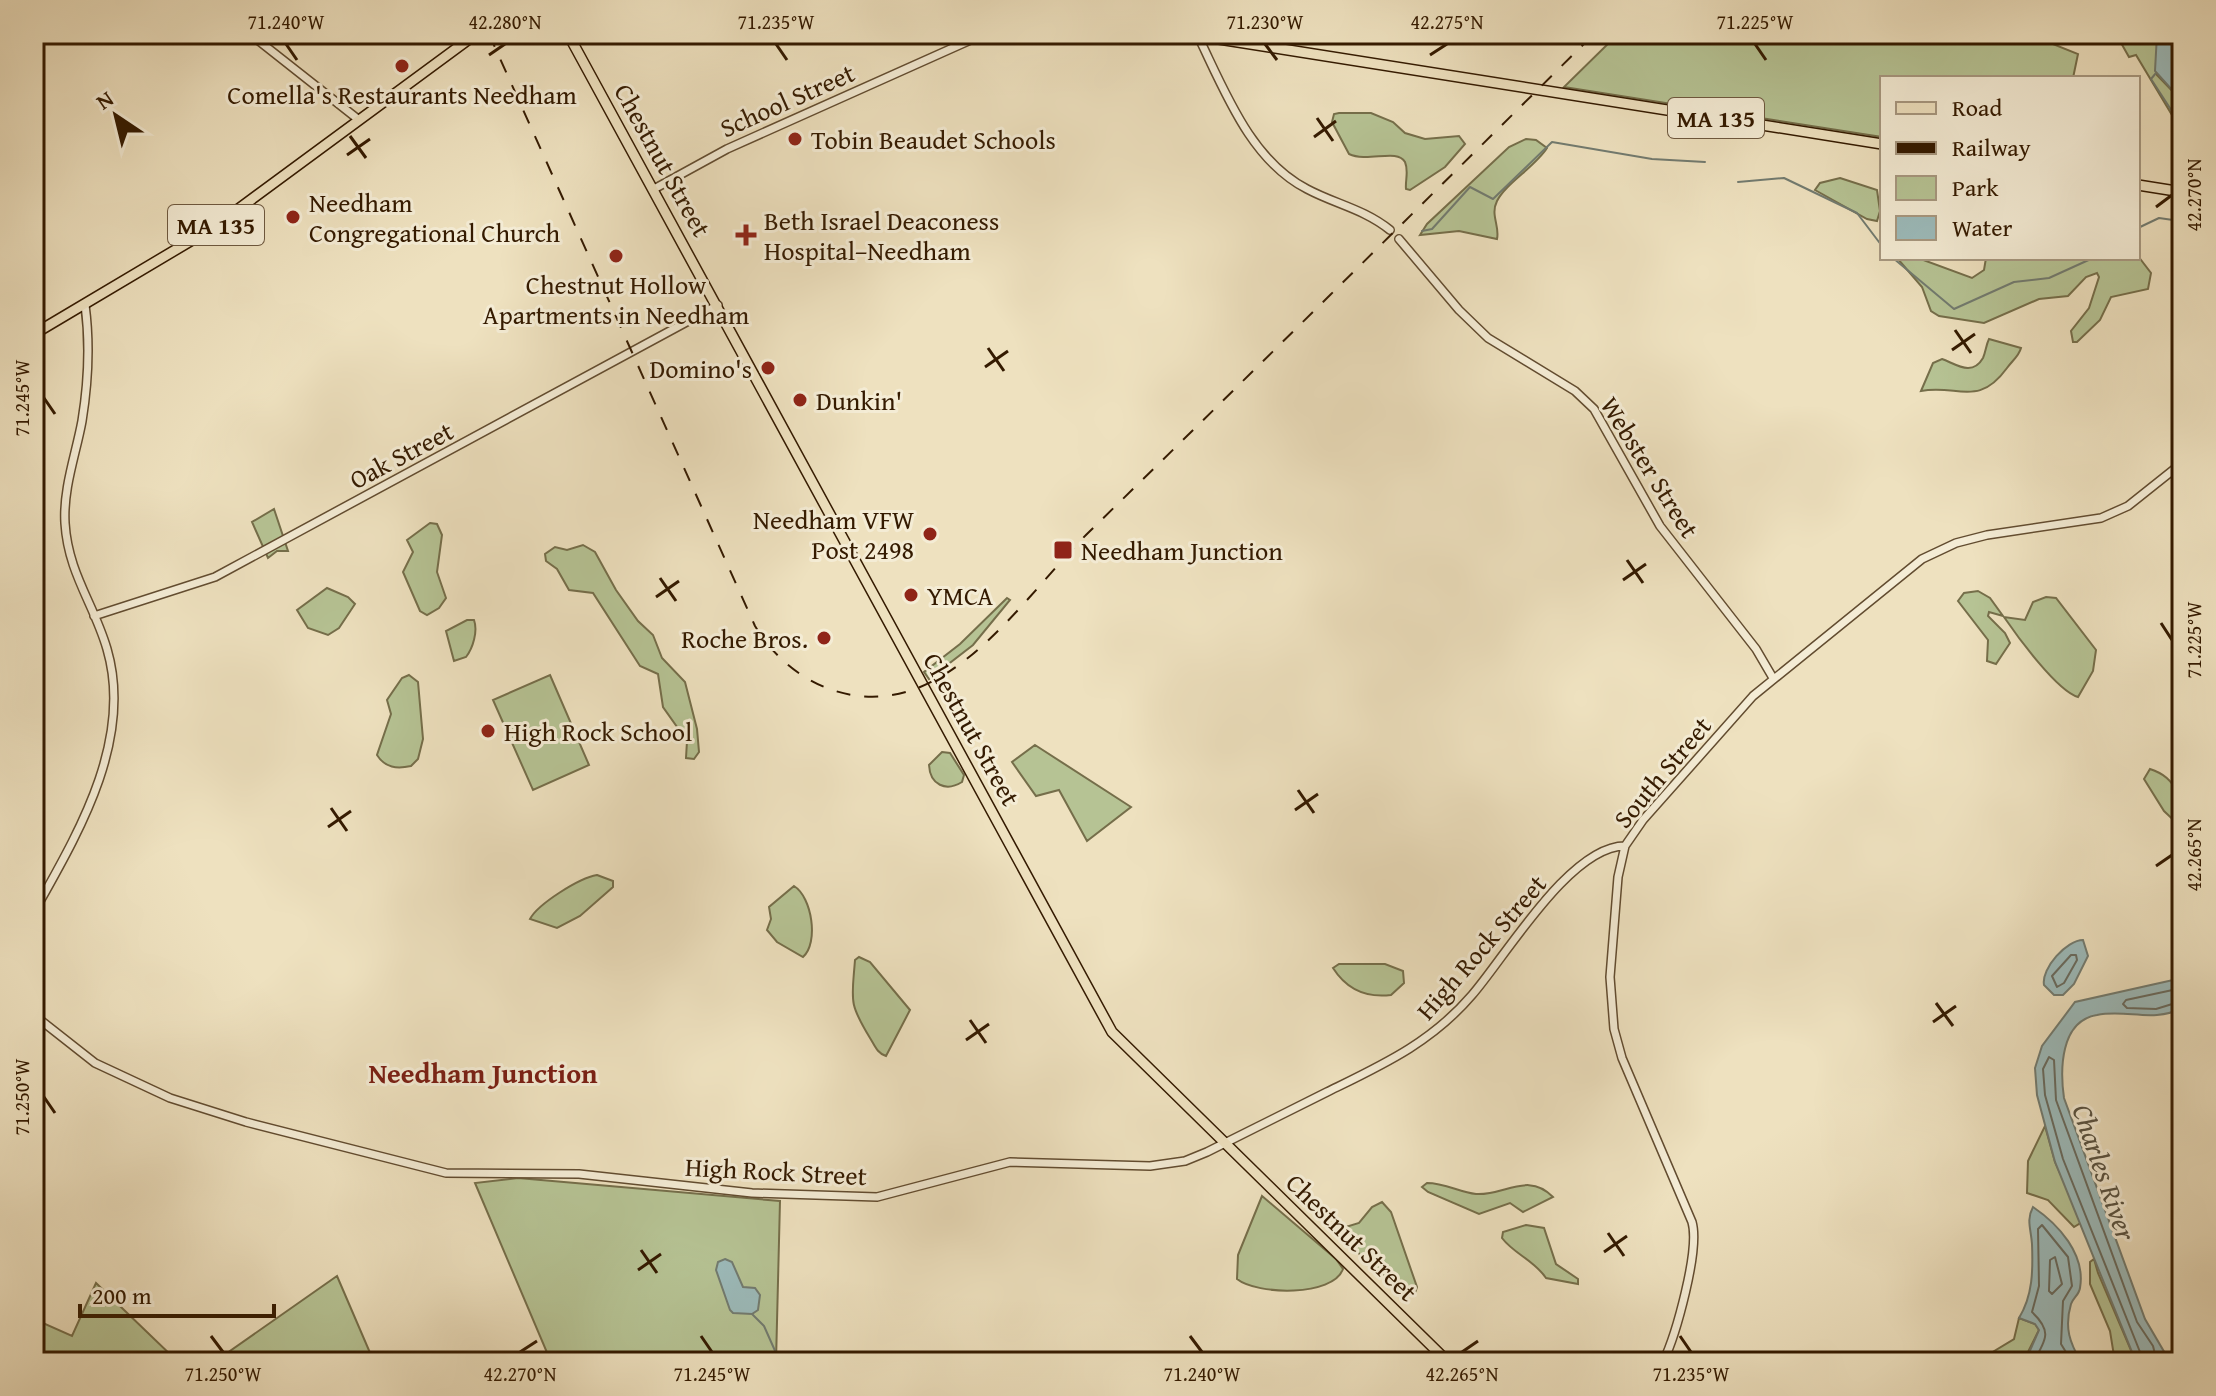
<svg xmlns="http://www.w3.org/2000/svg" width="2216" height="1396" font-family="'Gentium Book Plus',serif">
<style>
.green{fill:#b6c394;stroke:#756e4a;stroke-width:2}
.water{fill:#9cbbbb;stroke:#727b70;stroke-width:2}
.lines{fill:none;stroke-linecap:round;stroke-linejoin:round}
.shore{stroke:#686a5e;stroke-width:2}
.stream{stroke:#727b70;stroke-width:2}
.minor-casing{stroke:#624c30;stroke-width:10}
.major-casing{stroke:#341a00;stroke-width:12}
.minor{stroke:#f4ecd5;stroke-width:7}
.major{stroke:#eee1bf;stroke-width:9}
.rail{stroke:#341a00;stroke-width:2;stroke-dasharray:14 14;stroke-linecap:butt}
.ticks{fill:none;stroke:#341a00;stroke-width:3}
.poi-dot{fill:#8f2418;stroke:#f4ecd5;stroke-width:3}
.labels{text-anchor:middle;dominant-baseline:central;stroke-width:6;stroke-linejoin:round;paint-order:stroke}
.shield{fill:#f4ecd5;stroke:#6e5940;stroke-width:2}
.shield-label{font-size:24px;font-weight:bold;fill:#341a00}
.poi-label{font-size:26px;fill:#341a00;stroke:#f4ecd5;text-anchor:start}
.street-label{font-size:26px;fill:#341a00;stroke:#f4ecd5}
.neighbourhood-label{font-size:28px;font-weight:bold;fill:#7a1f14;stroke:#f4ecd5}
.water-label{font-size:28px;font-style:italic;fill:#585241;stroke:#f4ecd5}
.neatline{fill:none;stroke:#341a00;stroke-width:3}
.ticks-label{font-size:20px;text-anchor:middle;fill:#341a00}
</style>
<rect width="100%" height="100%" fill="#eee1bf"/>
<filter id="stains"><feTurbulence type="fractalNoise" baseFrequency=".0025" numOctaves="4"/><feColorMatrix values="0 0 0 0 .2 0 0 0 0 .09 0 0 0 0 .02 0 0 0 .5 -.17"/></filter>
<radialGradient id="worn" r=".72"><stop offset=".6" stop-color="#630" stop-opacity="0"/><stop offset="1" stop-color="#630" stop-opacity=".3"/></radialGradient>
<!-- green -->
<path class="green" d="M 1618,34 L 2028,34 L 2078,54 L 2073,78 L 1882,78 L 1882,137 L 1564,87 Z
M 2116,34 L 2157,34 L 2157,75 L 2182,101 L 2182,125 L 2175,120 L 2136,55 L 2129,57 Z
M 1339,113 L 1371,113 L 1393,122 L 1405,133 L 1425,139 L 1459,136 L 1465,144 L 1445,167 L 1410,190 L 1406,189 C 1405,181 1409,171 1405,162 C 1397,148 1368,163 1349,154 L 1332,122 L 1334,114 Z
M 1526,139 L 1536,140 L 1547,148 C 1535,167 1506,183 1497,201 C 1490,215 1500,226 1497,239 L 1459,231 L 1420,235 L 1427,224 L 1509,147 Z
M 1840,178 L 1877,190 L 1880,211 L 1877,221 L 1867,219 L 1815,190 L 1820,183 Z
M 2138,256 L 2151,273 L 2148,289 L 2111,297 L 2100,320 L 2077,342 L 2073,342 L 2071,331 L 2089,308 L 2099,277 L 2097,273 L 2086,277 L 2068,296 L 2039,299 L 1984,323 L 1939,316 L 1931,311 L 1922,287 L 1897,258 L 1918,258 L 1972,278 L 1984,270 L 1986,258 Z
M 1989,339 L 2021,348 C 2019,356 2012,361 2007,368 C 1978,408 1958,384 1921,391 L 1933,363 L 1942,359 C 1956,364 1972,377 1983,358 C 1986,351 1986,345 1989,339 Z
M 274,509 L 288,551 L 277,551 L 268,558 L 252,522 Z
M 430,523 L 437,524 L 442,535 L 437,572 L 446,598 L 439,608 L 427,615 L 420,611 L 403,572 L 413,552 L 407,540 Z
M 583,545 L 595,552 L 616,590 L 638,621 L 653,635 L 662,658 L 685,682 L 697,729 L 699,752 L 694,759 L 686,758 L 687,741 L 663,707 L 658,674 L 640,666 L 593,593 L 569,590 L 557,569 L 546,561 L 545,554 L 555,547 L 567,550 Z
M 327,588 L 348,597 L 355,604 L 339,628 L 328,635 L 308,628 L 297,610 Z
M 1978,591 L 1990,598 L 2003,616 L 1989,612 L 1988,616 L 2005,633 L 2010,643 L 1996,664 L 1987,661 L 1988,640 L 1958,601 L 1964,593 Z
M 2046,597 L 2056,598 L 2096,650 L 2093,671 L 2078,697 C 2057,691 2017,636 2004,617 L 2025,620 L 2033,602 Z
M 1007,598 L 1010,600 L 973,645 L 929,679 L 924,672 L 960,644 Z
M 467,620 L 474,620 C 478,631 473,648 466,657 L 454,661 L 446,631 Z
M 409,675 L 418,682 L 423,739 L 418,759 L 411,766 C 397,769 385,768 377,755 L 391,714 L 387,700 L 402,678 Z
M 550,675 L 589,765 L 533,790 L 493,700 Z
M 1035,745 L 1131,807 L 1087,841 L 1059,790 L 1036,796 L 1012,762 Z
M 942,752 L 950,753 L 964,775 L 962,782 C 946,792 930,785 929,765 Z
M 2150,769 C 2179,778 2182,802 2182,828 L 2164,811 L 2144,779 Z
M 597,875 L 613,881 L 613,887 L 580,916 L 557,928 L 530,919 C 538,904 579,878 597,875 Z
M 794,886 C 812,897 819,943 803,957 L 777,942 L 767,930 L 771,919 L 769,907 Z
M 859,957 L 870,962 L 910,1010 L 886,1056 C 877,1053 875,1046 870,1038 C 848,1002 852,1000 855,960 Z
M 1339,964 L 1385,964 L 1403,971 L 1404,983 L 1391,995 C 1366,998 1347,990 1333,968 Z
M 2045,1126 L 2055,1162 L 2082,1222 L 2074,1227 L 2048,1200 L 2027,1193 L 2028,1161 Z
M 518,1178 L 780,1201 L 776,1362 L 551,1362 L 475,1183 Z
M 1427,1183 C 1445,1183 1459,1192 1476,1194 C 1504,1196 1528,1171 1553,1197 L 1523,1212 L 1510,1203 L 1479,1214 L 1428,1192 L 1422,1187 Z
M 1262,1196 L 1336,1259 L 1343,1269 C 1333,1297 1257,1295 1237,1279 L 1238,1255 Z
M 1382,1202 L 1391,1212 L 1417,1287 L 1415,1293 L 1374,1269 L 1336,1230 L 1359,1223 L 1372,1207 Z
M 1526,1225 L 1544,1228 L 1556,1264 L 1578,1279 L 1578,1284 L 1546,1278 C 1534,1260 1514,1254 1502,1238 L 1503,1232 Z
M 2094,1259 L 2098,1273 L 2136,1362 L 2115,1362 L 2110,1331 L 2090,1284 L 2090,1262 Z
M 337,1276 L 374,1362 L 34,1362 L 34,1319 L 72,1336 L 96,1283 L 176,1360 L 227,1353 Z
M 2019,1318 L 2035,1324 L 2039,1330 L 2024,1360 L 1976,1362 L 2014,1339 Z"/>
<!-- water -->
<path class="water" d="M 2157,34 L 2182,34 L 2182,101 L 2155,71 Z
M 2083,940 L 2088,956 L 2074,984 L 2063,995 L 2054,995 L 2044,985 C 2041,968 2067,940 2083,940 Z
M 2182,978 L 2182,1008 C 2153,1023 2127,1009 2097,1015 C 2060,1021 2060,1070 2064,1098 L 2145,1319 L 2166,1355 L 2164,1362 L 2136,1362 L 2055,1162 L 2037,1095 L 2035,1068 L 2042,1046 L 2075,1002 Z
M 2033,1207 C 2058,1224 2086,1254 2080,1288 C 2079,1295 2073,1298 2071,1304 C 2064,1328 2070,1343 2081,1362 L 2020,1362 L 2029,1353 L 2039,1330 L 2035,1324 L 2019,1318 C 2033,1295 2033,1270 2032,1244 C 2031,1229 2026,1220 2033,1207 Z
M 725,1259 L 732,1262 L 743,1287 L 755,1288 L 760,1295 L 758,1310 L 752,1314 L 733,1313 L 730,1310 L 716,1270 L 718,1262 Z"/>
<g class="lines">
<!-- shore -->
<path class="shore" d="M 2071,955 L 2076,955 L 2077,960 L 2064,983 L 2057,987 L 2052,976 Z
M 2182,988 L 2126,1000 L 2123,1004 L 2127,1008 L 2156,1009 L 2182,1001
M 2055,1257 L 2062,1284 L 2052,1294 L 2049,1291 L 2050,1260 Z
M 2033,1362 C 2048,1338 2051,1330 2032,1312 L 2039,1286 L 2038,1229 L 2042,1225 L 2068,1257 L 2072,1286 L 2063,1301 L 2061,1344 L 2072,1362
M 2144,1362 L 2063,1159 L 2045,1095 L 2043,1069 L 2049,1057 L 2054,1060 L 2056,1100 L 2137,1322 L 2153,1346 L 2157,1362"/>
<!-- stream -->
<path class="stream" d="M 2156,73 L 2151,79 L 2181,125
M 1738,182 L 1784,178 L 1857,213 L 1882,246
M 2138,228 L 2159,218 L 2180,221
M 1422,231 L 1432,229 L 1470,187 L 1493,199 L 1552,142 L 1652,159 L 1705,162
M 1893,258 L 1954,309 L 2014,282 L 2049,278 L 2093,258
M 752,1314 L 764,1326 L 780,1362"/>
<!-- minor casing -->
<g class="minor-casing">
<path id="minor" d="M 250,34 L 359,120
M 1197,34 C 1224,89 1250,160 1307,189 C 1335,204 1364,209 1390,230
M 654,189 L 727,149 L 984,34
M 1399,239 L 1459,310 L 1488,338 L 1575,391 L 1594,409 L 1660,526 L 1756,649 L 1773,678
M 94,616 L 215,577 L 718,305
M 34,912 C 77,835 134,741 107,649 C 94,604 68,573 65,523 C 63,488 76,454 82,421 C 88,384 90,342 85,305
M 34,1015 L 95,1063 L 170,1098 L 246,1122 L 446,1173 L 579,1174 L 752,1193 L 877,1197 L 1010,1162 L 1150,1166 L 1185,1161 L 1207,1152 C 1247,1132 1287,1112 1327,1092 C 1382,1065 1431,1043 1472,995 C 1506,956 1570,846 1625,846
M 1663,1362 C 1676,1335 1700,1250 1692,1222 L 1622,1058 L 1614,1029 L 1610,977 L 1618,877 L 1625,846 L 1643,820 L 1753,696 L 1922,559 L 1956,543 L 1987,535 L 2101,518 L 2128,506 L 2182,463"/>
</g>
<!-- major casing -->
<g class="major-casing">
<path id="major" d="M 568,34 L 1112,1032 L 1448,1362
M 1187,34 L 1882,144
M 2138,185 L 2182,192
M 34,334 L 214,227 L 476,34"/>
</g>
<!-- minor -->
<use href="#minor" class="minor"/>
<!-- major -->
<use href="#major" class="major"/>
<!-- rail -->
<path class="rail" d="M 489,34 L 755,626 C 788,681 852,712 915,689 C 984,664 1038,582 1089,532 C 1258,367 1426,200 1594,34"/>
</g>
<!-- ticks -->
<path class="ticks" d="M 286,44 L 297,60M 776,44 L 787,60M 1265,44 L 1277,60M 1755,44 L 1766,60M 489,55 L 505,44M 1430,55 L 1447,44M 1317,118 L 1333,141M 350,136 L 366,158M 1314,137 L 1336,121M 347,155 L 370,139M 2156,207 L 2172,195M 1955,330 L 1971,353M 988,348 L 1004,371M 1952,350 L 1975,334M 985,367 L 1008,351M 44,398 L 55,414M 1627,560 L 1643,583M 660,578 L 676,601M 1623,580 L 1646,564M 656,597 L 679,581M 2161,623 L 2172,640M 1298,790 L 1314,813M 331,808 L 347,831M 1295,810 L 1318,794M 328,827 L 351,811M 2156,866 L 2172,855M 1936,1003 L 1953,1026M 970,1020 L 986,1043M 1933,1022 L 1956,1006M 966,1040 L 989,1024M 44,1097 L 55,1113M 1608,1233 L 1624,1256M 641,1250 L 657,1273M 1604,1252 L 1627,1236M 638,1270 L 661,1254M 211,1336 L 223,1352M 701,1336 L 712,1352M 1190,1336 L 1202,1352M 1680,1336 L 1691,1352M 520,1352 L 537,1341M 1462,1352 L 1478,1341"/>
<!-- markers -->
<g class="poi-dot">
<circle cx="402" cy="66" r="8"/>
<circle cx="795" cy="139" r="8"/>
<circle cx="293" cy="217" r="8"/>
<path d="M742 223h8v8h8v8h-8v8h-8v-8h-8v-8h8z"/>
<circle cx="616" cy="256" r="8"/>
<circle cx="768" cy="368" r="8"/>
<circle cx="800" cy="400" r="8"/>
<circle cx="930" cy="534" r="8"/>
<rect x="1053" y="540" width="20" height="20" rx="4"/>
<circle cx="911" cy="595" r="8"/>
<circle cx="824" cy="638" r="8"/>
<circle cx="488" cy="731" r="8"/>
</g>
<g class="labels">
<!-- shield labels -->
<g class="shield">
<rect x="1668" y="98" width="96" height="40" rx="6"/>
<rect x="168" y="205" width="96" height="40" rx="6"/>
</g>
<g class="shield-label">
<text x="1716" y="118">MA 135</text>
<text x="216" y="225">MA 135</text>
</g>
<!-- poi labels -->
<g class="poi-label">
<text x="402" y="94" text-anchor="middle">Comella's Restaurants Needham</text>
<text x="811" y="139">Tobin Beaudet Schools</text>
<text x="309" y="202">Needham<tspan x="309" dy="30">Congregational Church</tspan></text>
<text x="764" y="220">Beth Israel Deaconess<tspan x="764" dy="30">Hospital–Needham</tspan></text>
<text x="616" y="284" text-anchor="middle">Chestnut Hollow<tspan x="616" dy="30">Apartments in Needham</tspan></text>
<text x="752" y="368" text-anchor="end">Domino's</text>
<text x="816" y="400">Dunkin'</text>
<text x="914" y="519" text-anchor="end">Needham VFW<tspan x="914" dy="30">Post 2498</tspan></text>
<text x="1081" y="550">Needham Junction</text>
<text x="927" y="595">YMCA</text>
<text x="808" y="638" text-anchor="end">Roche Bros.</text>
<text x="504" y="731">High Rock School</text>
</g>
<!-- street labels -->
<g class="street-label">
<text transform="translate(787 100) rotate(-24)">School Street</text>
<text transform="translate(663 160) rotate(61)">Chestnut Street</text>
<text transform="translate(401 455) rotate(-28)">Oak Street</text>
<text transform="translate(1650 467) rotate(58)">Webster Street</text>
<text transform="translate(972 729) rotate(61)">Chestnut Street</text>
<text transform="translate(1662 772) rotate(-50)">South Street</text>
<text transform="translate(1481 947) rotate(-49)">High Rock Street</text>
<text transform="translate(776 1171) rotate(3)">High Rock Street</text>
<text transform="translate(1352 1237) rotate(44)">Chestnut Street</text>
</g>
<!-- neighbourhood labels -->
<g class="neighbourhood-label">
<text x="483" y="1072">Needham Junction</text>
</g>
<!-- water labels -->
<g class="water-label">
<text transform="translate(2105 1172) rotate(71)">Charles River</text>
</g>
</g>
<!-- margin -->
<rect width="2216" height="1396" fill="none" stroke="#eee1bf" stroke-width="88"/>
<!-- legend -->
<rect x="1880" y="76" width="260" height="184" fill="#f4ecd5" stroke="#a79880" stroke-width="2"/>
<rect x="1896" y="102" width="40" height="12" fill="#eee1bf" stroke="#a79880" stroke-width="2"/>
<text x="1952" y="116" font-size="24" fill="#341a00">Road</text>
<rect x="1896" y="142" width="40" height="12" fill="#341a00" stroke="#a79880" stroke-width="2"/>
<text x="1952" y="156" font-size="24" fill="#341a00">Railway</text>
<rect x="1896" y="176" width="40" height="24" fill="#b6c394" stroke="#a79880" stroke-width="2"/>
<text x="1952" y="196" font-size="24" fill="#341a00">Park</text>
<rect x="1896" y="216" width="40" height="24" fill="#9cbbbb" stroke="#a79880" stroke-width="2"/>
<text x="1952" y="236" font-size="24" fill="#341a00">Water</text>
<!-- north arrow -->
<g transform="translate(116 116) rotate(325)" stroke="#f4ecd5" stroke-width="6" paint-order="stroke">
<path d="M0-6L14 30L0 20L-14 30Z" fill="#341a00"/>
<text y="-12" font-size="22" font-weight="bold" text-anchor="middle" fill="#341a00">N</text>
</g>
<!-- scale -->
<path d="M80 1304v12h194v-12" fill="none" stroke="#341a00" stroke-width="4"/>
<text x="92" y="1304" font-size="24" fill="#341a00" stroke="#f4ecd5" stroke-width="6" paint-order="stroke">200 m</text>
<rect x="44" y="44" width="2128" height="1308" class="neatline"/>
<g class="ticks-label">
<text x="286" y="29">71.240°W</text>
<text x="505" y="29">42.280°N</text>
<text x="776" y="29">71.235°W</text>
<text x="1265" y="29">71.230°W</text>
<text x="1447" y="29">42.275°N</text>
<text x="1755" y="29">71.225°W</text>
<text transform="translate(2194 195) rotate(-90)" y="7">42.270°N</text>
<text transform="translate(22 398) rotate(-90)" y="7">71.245°W</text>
<text transform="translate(2194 640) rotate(-90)" y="7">71.225°W</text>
<text transform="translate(2194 855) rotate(-90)" y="7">42.265°N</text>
<text transform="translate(22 1097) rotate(-90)" y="7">71.250°W</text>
<text x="223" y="1381">71.250°W</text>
<text x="520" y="1381">42.270°N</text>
<text x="712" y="1381">71.245°W</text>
<text x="1202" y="1381">71.240°W</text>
<text x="1462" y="1381">42.265°N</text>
<text x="1691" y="1381">71.235°W</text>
</g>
<rect width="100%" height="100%" filter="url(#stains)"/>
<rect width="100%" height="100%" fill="url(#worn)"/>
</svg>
